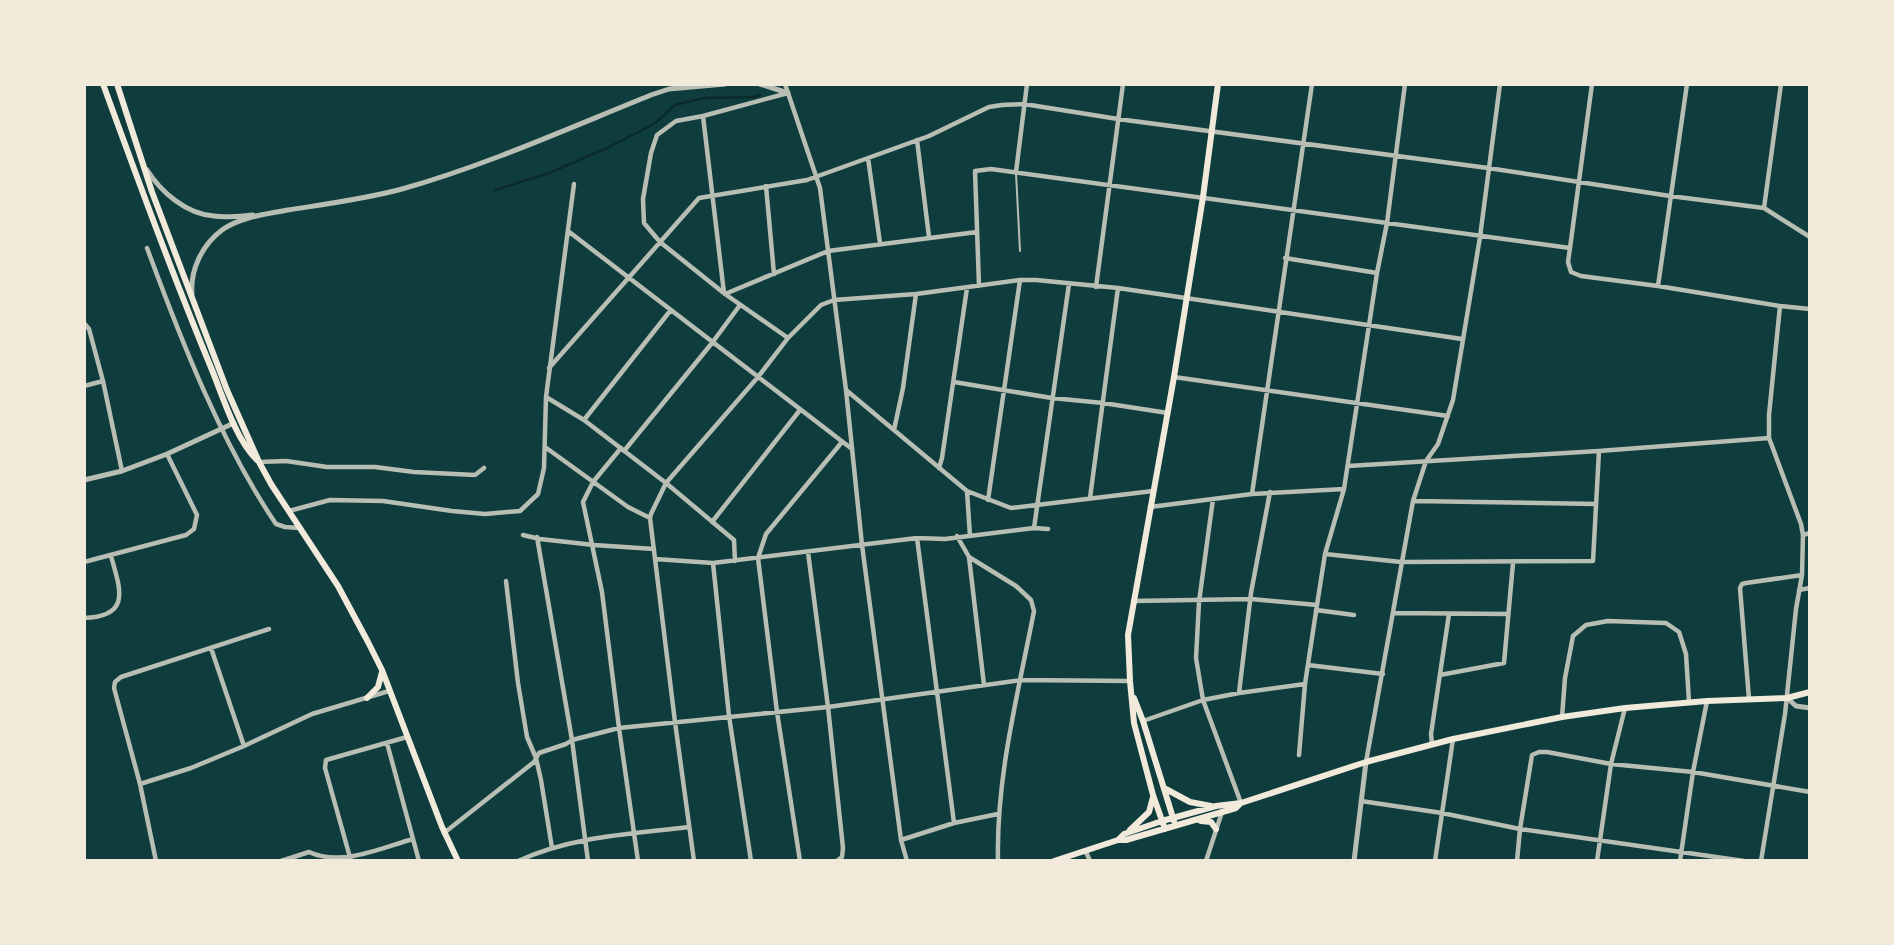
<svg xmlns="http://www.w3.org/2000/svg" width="1894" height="945" font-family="'Roboto Condensed',sans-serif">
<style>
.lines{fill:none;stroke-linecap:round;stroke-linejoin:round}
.stream{stroke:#0a2a2b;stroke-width:2.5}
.service{stroke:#b8beb3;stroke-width:2}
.minor{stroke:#b8beb3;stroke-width:4.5}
.tertiary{stroke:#b8beb3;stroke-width:5}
.secondary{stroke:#f1e9da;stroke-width:6}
.primary{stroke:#f1e9da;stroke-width:6}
</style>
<rect width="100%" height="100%" fill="#0f3d3e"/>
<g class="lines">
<!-- stream -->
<path class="stream" d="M 495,190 L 549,173 L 607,148 L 654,124 L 675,105 L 704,98 L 753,97 L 760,95"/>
<!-- service -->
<path class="service" d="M 1016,173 L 1020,251"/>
<!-- minor -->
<path class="minor" d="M 785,84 L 820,188 L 846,390 L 862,545 L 901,840 L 907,861
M 1592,84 L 1570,248 L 1568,262 L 1571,272 L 1581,276 L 1658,286 L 1780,306 L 1810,309
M 788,93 L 703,116 L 676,121 L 657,135 L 651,153 L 643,199 L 644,223 L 660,242 L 725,294 L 788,338
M 703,116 L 724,293
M 917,140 L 929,237
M 868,158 L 880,243
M 1016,172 L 1027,84
M 766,186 L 774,274
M 1764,208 L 1781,84
M 568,231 L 852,449
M 147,248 C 181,340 221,443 276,524 L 285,527 L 299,528
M 1285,258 L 1377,273
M 979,286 L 975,171 L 991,169 L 1570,248
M 1658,286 L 1687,84
M 1096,287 L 1123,84
M 725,294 L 828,251 L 977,232
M 84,323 L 89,329 L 103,381 L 122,471
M 549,368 L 699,198 L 807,180 L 929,136 L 989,107 L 1002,105 L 1024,104 L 1118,119 L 1488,168 L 1670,196 L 1764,208 L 1810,237
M 1174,377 L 1448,416
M 954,382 L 1052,398 L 1103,403 L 1168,413
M 84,386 L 103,381
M 846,390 L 967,491 L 1011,508 L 1153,491
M 546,397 L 584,420 L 666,483 L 734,540 L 735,561
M 584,420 L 670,311
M 894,430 L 903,388 L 916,294
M 545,447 L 628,507 L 650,518
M 621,448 L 593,482 L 583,502 L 602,592 L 619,728 L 638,861
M 624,451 L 712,343 L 740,305
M 259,462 L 286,461 L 327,467 L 375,467 L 414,472 L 475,475 L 484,468
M 1348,466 L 1599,451 L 1769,438
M 939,468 L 942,458 L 967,288
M 967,491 L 970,536
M 1252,494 L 1312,84
M 1090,498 L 1118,288
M 1213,499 L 1199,602 L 1196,658 L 1203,700 L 1241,803
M 988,500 L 1020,280
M 1413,501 L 1596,504
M 1150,507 L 1252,494 L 1344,489
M 289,511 L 330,500 L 383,501 L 452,511 L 485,514 L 520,511 L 538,494 L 544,468 L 546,397 L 574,184
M 712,522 L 800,410
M 1034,528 L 1069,284
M 523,535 L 540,539 L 594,545 L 654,549
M 1803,535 L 1810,533
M 957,536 L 969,557 L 984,685
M 537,537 L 572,740 L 588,861
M 917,538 L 954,823
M 808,552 L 828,707 L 843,848 L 842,857 L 837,861
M 1325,554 L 1401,562 L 1593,561 L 1599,451
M 969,557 L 1016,586 L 1031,600 L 1034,611 C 1018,694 996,777 998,861
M 655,559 L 713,563 L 917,538 L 945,539 L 1034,528 L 1048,529
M 84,562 L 186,535 L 194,529 L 197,515 L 167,454
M 713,563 L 729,716 L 751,861
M 506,581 L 518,683 L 527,737 L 536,758 L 541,780 L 552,848
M 1799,590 L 1810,588
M 1133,601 L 1251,599 L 1317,605
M 1316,610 L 1354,615
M 1394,613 L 1508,614
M 84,618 C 132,616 120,589 111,556
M 211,648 L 244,746
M 1308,665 L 1383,674
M 1440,675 L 1504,663 L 1513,563
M 1239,693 L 1251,593 L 1270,492
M 1749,699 L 1740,588 L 1742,584 L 1746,583 L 1802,575
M 1562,717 L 1565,678 L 1573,636 L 1586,625 L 1608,621 L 1666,623 L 1679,632 L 1686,654 L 1689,702
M 1143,721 L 1203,700 L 1239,693 L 1305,684
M 387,743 L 419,861
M 1432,744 L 1431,734 L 1449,614
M 1299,755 L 1305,684 L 1317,605 L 1325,554 L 1344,489 L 1377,273 L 1387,223 L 1405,84
M 1366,762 L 1413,501 L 1426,461 L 1438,444 L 1453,400 L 1480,237 L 1500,84
M 140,784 L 191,768 L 244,746 L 312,714 L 389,691
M 1361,801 L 1442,813 L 1520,829 L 1744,861
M 444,833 L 534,762 L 539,753 L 566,744 L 572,740 L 619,728 L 828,707 L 1021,680 L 1130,681
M 901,840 L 954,823 L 998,814
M 1086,852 L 1090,861
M 156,861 L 140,784 L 114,688 L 115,682 L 121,677 L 269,629
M 281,861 L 309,852 C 341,867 381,848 413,839
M 351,861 L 325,768 L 326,760 L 407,737
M 518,861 C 572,836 632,834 689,827
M 694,861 L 675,722 L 650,518 L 651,514 L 666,483 L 758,377 L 788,338 L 821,305 L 834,300 L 916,294 L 1020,280 L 1036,280 L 1118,288 L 1462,339
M 800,861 L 777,712 L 758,558 L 766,534 L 842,442
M 1206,861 L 1222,812
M 1435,861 L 1453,739
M 1517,861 L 1520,829 L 1532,755 L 1539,752 L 1547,752 L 1611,764 L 1693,772 L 1810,792
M 1597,861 L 1611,764 L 1625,708
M 1680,861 L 1693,772 L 1707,701
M 1761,861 L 1785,714 L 1796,609 L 1802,575 L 1803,535 L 1801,524 L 1769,438 L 1769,415 L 1780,306"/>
<!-- tertiary -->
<path class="tertiary" d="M 760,84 L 788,93
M 147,170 C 161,192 186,214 214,216 C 226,218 240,216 253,215
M 192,294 C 190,270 202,245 222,230 C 240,217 267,214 288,210 C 326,204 365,199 402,189 C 487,165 569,128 651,95 L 669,89 L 725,84
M 84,480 L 122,471 L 167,454 L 234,423
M 1787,698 L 1796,706 L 1810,708
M 1354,861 L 1366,762"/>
<!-- secondary -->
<path class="secondary" d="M 1134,698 L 1143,721 L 1174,821
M 1164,788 L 1190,802 L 1211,806
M 1201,821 L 1211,822 L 1216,829
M 1165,829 L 1153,795 L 1134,723 L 1130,681 L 1128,635 L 1174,377 L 1203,197 L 1218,84
M 1130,830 L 1149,812 L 1153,797
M 1118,840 L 1124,834 L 1162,821 L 1216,806 L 1241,803 L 1366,762 L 1453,739 L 1562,717 L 1625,708 L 1707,701 L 1787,698 L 1810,692
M 1054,861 L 1118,840 L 1126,840 L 1236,808 L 1241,803"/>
<!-- primary -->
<path class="primary" d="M 103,84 C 138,180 173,276 212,370 C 223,397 236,440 257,460
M 117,84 L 152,192 L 227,390 L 259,462 L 271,484 L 338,586 L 368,642 L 382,670 L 442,827 L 458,861
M 367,698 L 378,687 L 382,672"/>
</g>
<!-- border -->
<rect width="1894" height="945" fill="none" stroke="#f1e9da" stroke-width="172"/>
</svg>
